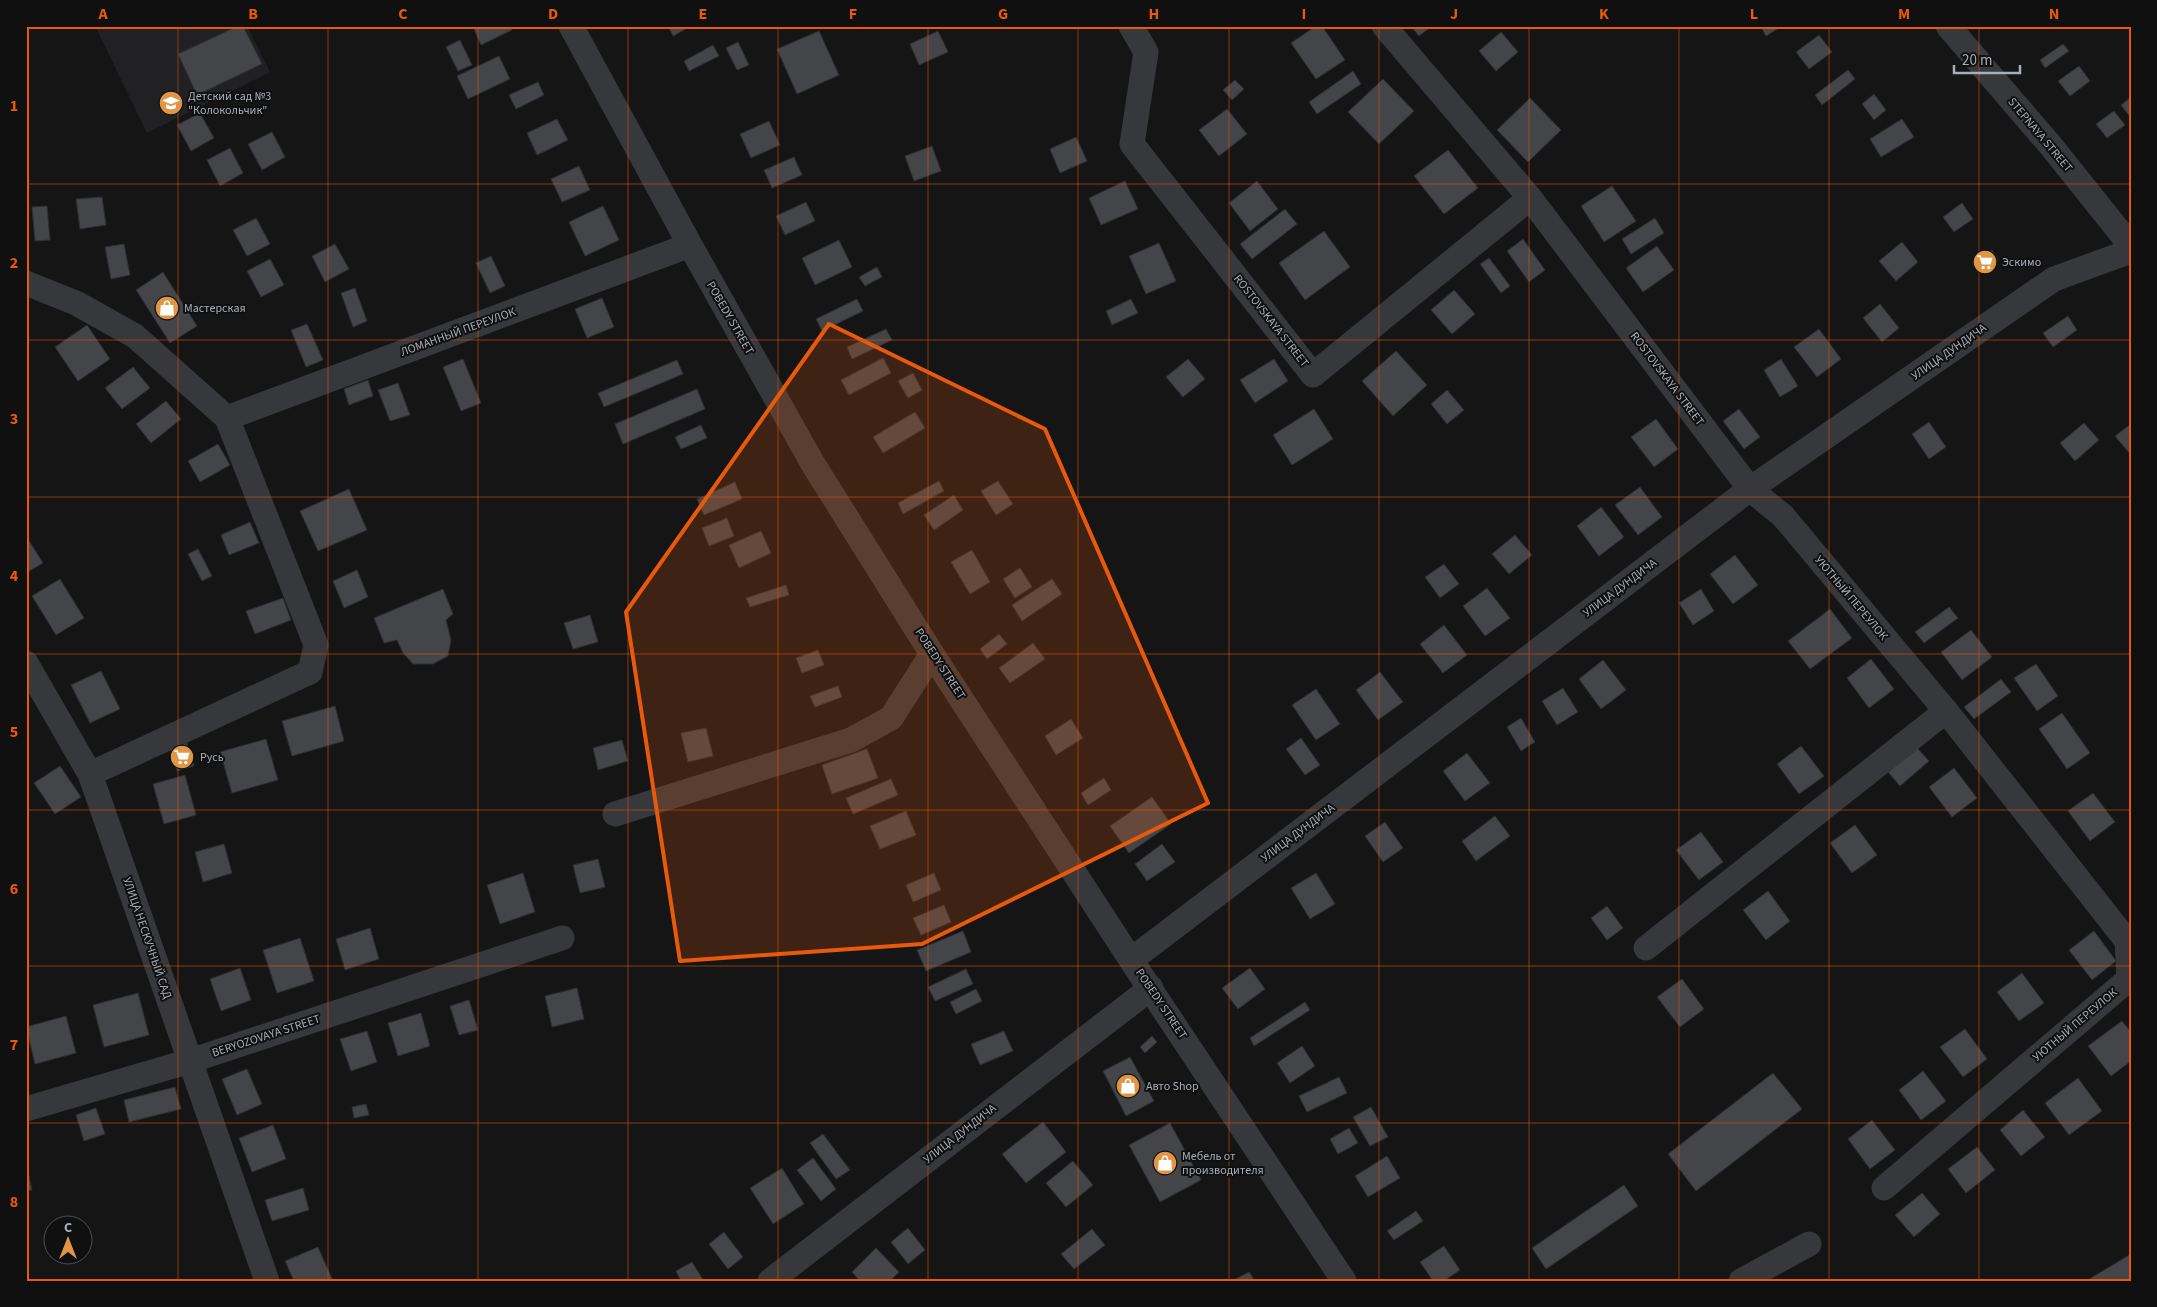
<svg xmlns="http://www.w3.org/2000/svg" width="2157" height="1307" font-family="'Source Sans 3',sans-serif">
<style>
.built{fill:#212123}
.building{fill:#444549;stroke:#2f2f32}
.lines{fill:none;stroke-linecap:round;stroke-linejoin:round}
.minor{stroke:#36383b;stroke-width:25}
.marked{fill:#e8590c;fill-opacity:0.2;stroke:#e8590c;stroke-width:4;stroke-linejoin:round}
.grid{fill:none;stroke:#e8590c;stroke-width:1;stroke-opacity:0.55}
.labels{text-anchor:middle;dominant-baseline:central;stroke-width:4;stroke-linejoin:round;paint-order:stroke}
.poi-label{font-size:12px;fill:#a8aeb5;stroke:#101011;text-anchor:start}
.street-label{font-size:12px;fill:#a8aeb5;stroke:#101011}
.neatline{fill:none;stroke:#e8590c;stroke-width:2}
.grid-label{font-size:16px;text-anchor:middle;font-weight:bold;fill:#e8590c}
</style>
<rect width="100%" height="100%" fill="#151516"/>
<!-- built -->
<path class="built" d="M 95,26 L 247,26 L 270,72 L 147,133 Z"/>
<!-- building -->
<path class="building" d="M 238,26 L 243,26 L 262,64 L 197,95 L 178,54 Z
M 510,26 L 512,30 L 481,45 L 473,27 Z
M 668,26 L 691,26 L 673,36 Z
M 1316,26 L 1322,26 L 1345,60 L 1316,79 L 1291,43 Z
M 1411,26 L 1432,26 L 1419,36 Z
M 1766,26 L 1782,26 L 1766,36 L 1762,29 Z
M 819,31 L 839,75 L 797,94 L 777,49 Z
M 938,31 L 948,52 L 919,65 L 910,44 Z
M 1501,32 L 1518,52 L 1496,71 L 1479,51 Z
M 1819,35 L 1832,52 L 1809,69 L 1796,52 Z
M 460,40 L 472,65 L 458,71 L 446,47 Z
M 738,42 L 749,65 L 737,70 L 726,48 Z
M 2063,44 L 2069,51 L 2045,68 L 2040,60 Z
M 713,45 L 719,56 L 689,71 L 684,61 Z
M 499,56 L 510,79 L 468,99 L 457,76 Z
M 2079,66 L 2090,81 L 2070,96 L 2058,81 Z
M 1848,70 L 1855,79 L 1822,105 L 1815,95 Z
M 1353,71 L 1361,84 L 1317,114 L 1309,102 Z
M 1383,79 L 1414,111 L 1379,144 L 1348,112 Z
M 1235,80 L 1244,89 L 1232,100 L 1223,90 Z
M 538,82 L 544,95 L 516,109 L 509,95 Z
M 1874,94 L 1886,110 L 1874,120 L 1862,104 Z
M 2131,97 L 2131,118 L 2121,105 Z
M 1530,98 L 1561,130 L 1528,162 L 1497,130 Z
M 1227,109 L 1247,134 L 1219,156 L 1199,130 Z
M 2114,111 L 2125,125 L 2107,138 L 2096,124 Z
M 200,113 L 214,138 L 191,151 L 177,125 Z
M 557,119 L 568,140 L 537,155 L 527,133 Z
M 1902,119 L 1914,137 L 1881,157 L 1870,139 Z
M 769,121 L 780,145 L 751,158 L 740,134 Z
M 272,132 L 285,157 L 262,170 L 248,144 Z
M 1076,137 L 1087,161 L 1060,173 L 1050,149 Z
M 932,146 L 941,171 L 914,181 L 905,156 Z
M 230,148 L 243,173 L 220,186 L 207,160 Z
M 1448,150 L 1478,188 L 1444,214 L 1414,176 Z
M 794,157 L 802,175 L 772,188 L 764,170 Z
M 579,166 L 590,190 L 562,202 L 551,179 Z
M 1125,181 L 1138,209 L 1101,225 L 1089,198 Z
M 1257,181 L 1278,209 L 1250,231 L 1229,203 Z
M 1612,186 L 1636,221 L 1604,242 L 1581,206 Z
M 102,197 L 106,225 L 80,229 L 76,199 Z
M 806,202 L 815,221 L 785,235 L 776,216 Z
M 1962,203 L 1973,219 L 1954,232 L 1943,217 Z
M 47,206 L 50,240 L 35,241 L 32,207 Z
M 603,206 L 619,240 L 585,256 L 569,222 Z
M 1285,209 L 1297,224 L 1252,259 L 1240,244 Z
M 256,218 L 270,244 L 247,256 L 233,230 Z
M 1655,218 L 1664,233 L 1631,254 L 1622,239 Z
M 1324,231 L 1350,267 L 1305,300 L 1279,263 Z
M 1523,239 L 1545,270 L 1529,282 L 1507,251 Z
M 839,240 L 852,267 L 815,285 L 802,258 Z
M 1902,242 L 1918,262 L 1896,281 L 1879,261 Z
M 1159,243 L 1176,281 L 1146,294 L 1129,256 Z
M 124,244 L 130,275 L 111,279 L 105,247 Z
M 335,244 L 349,269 L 325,282 L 312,256 Z
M 1657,246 L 1674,270 L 1643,292 L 1626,268 Z
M 1992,250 L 1998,260 L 1979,273 L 1972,263 Z
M 491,256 L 505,286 L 490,293 L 476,263 Z
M 1489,258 L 1510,286 L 1501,293 L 1480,264 Z
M 270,259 L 284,285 L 261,297 L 247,271 Z
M 877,267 L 882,277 L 865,286 L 859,277 Z
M 163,272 L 197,326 L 170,343 L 136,290 Z
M 355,288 L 367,321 L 353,327 L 341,293 Z
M 1454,290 L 1475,314 L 1452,334 L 1431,310 Z
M 602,298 L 614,327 L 587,338 L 575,309 Z
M 857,299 L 863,311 L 822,331 L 816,319 Z
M 1131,299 L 1138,313 L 1112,325 L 1106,311 Z
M 1880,304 L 1899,328 L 1882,342 L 1863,318 Z
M 2068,316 L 2077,330 L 2053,347 L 2043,333 Z
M 307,324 L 323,360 L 306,367 L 291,330 Z
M 87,325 L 110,359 L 78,381 L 55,347 Z
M 886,329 L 892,340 L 852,359 L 847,347 Z
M 1819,329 L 1841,359 L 1817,377 L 1794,347 Z
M 1396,351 L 1427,385 L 1393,416 L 1362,381 Z
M 883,358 L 891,373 L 849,395 L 841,380 Z
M 463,359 L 481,403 L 461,411 L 443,367 Z
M 1188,359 L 1205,379 L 1183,397 L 1166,377 Z
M 1274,359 L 1288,381 L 1255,403 L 1240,380 Z
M 1781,359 L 1798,386 L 1780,397 L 1764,370 Z
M 677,360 L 683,374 L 604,407 L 598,393 Z
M 133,367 L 150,388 L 122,409 L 105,388 Z
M 913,373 L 922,390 L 908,398 L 898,381 Z
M 368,380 L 373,396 L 349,405 L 344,389 Z
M 398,383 L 410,415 L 390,421 L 378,390 Z
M 697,389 L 705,409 L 623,444 L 615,424 Z
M 1447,390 L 1464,410 L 1447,424 L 1431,404 Z
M 166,401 L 181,419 L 151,443 L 136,424 Z
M 1314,409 L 1333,439 L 1292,465 L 1273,435 Z
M 1739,409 L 1760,437 L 1744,449 L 1723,421 Z
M 915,412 L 925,428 L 883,453 L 873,437 Z
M 1656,419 L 1678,449 L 1654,467 L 1631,437 Z
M 1929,422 L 1946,447 L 1929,459 L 1912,434 Z
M 2084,423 L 2099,440 L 2075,461 L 2060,443 Z
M 2131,424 L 2131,455 L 2115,436 Z
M 701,425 L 707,438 L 681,449 L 675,437 Z
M 218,444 L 230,465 L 200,482 L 188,461 Z
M 939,481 L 944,491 L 903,514 L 898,503 Z
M 998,481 L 1013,504 L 996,515 L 981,491 Z
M 735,482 L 742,499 L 704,515 L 697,499 Z
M 1640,487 L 1662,517 L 1638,535 L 1615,505 Z
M 349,489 L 367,530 L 318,551 L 300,511 Z
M 954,495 L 963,510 L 934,530 L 924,515 Z
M 1601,507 L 1624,537 L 1599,556 L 1577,526 Z
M 727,518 L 734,536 L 709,546 L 702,528 Z
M 250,522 L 259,543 L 229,555 L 221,535 Z
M 761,531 L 771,553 L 739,568 L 729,545 Z
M 1515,535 L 1532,555 L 1509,574 L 1492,554 Z
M 28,539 L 43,563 L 26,573 L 26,541 Z
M 198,549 L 212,576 L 202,581 L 188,554 Z
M 972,550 L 990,582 L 970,594 L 951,562 Z
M 1735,555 L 1758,585 L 1733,604 L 1710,574 Z
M 1444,564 L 1459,584 L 1440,598 L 1425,577 Z
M 1020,568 L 1032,587 L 1015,598 L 1003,579 Z
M 357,570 L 368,597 L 344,608 L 333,581 Z
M 60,579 L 84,618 L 56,635 L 32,596 Z
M 1052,579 L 1062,594 L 1022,621 L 1012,605 Z
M 786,585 L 789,595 L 750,607 L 746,598 Z
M 1487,588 L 1510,618 L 1485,636 L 1463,606 Z
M 443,589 L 453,614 L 446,620 L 451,640 L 448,656 L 433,664 L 413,664 L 403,653 L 397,640 L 384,643 L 374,618 Z
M 1701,589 L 1714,611 L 1693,625 L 1679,603 Z
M 283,598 L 291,620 L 255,634 L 246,611 Z
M 1949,607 L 1958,618 L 1924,643 L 1915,632 Z
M 1830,609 L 1852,638 L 1810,669 L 1788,641 Z
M 590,615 L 598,642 L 573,649 L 564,623 Z
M 1444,625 L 1467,655 L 1443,673 L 1420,644 Z
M 1971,630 L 1992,657 L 1962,680 L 1941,652 Z
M 999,634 L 1007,644 L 987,659 L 980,649 Z
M 1033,643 L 1045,659 L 1010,683 L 999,668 Z
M 818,650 L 824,665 L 802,673 L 796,658 Z
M 1871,659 L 1894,689 L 1869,708 L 1847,678 Z
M 1603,660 L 1626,690 L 1601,709 L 1579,679 Z
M 2036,664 L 2058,696 L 2037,711 L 2014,678 Z
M 101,671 L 120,709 L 90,723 L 71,685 Z
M 1380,672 L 1403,702 L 1378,720 L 1356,690 Z
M 2001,679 L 2011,692 L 1974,719 L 1964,707 Z
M 838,686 L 842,697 L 815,707 L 810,696 Z
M 1563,688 L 1578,712 L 1557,725 L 1542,701 Z
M 1316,689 L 1340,724 L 1316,740 L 1292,705 Z
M 335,706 L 344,741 L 292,756 L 282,721 Z
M 2062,713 L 2090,753 L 2067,769 L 2039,729 Z
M 1521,718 L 1535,742 L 1521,751 L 1507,727 Z
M 1071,719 L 1083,738 L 1056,755 L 1045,736 Z
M 706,728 L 713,756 L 688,762 L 681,733 Z
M 1301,738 L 1320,765 L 1305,775 L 1286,749 Z
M 266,739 L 278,780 L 232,793 L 220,752 Z
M 622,740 L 628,761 L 598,770 L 593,748 Z
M 187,743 L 194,766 L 177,771 L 170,748 Z
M 1801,746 L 1824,776 L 1799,794 L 1777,764 Z
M 1917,748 L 1929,761 L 1900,786 L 1888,772 Z
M 867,749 L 878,778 L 832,794 L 822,765 Z
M 1467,753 L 1490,783 L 1465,801 L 1443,771 Z
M 60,766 L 81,797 L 55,814 L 34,783 Z
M 1954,768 L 1977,798 L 1952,817 L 1929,787 Z
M 185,775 L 196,815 L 164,824 L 153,784 Z
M 1104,778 L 1111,790 L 1088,805 L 1081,793 Z
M 891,779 L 898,795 L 853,814 L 846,798 Z
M 2093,793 L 2115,822 L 2090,841 L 2068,811 Z
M 1152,797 L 1171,824 L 1129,853 L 1110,826 Z
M 906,811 L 916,835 L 880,849 L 870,826 Z
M 1495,816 L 1510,836 L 1476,861 L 1462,841 Z
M 1385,822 L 1403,848 L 1383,862 L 1365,836 Z
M 1855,825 L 1877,855 L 1852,873 L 1830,843 Z
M 1701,832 L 1723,862 L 1699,880 L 1676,850 Z
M 224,844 L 232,873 L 203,882 L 195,852 Z
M 1162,844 L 1175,862 L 1147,881 L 1135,864 Z
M 598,859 L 605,887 L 580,893 L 573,865 Z
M 523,873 L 535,912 L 500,924 L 487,885 Z
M 934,873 L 941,890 L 913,902 L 906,885 Z
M 1316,873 L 1335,904 L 1310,919 L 1291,888 Z
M 1768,891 L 1790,921 L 1766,940 L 1743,910 Z
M 944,905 L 951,922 L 921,935 L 913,918 Z
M 1607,906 L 1623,928 L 1607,940 L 1591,918 Z
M 370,928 L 379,959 L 345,970 L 336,939 Z
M 963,931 L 971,952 L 926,971 L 917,950 Z
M 2094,931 L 2116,961 L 2092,980 L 2069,950 Z
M 300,938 L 314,981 L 277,993 L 263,950 Z
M 240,968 L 251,1000 L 221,1011 L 210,979 Z
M 1250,968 L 1265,989 L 1238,1009 L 1222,988 Z
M 966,969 L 973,984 L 935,1001 L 928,987 Z
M 2022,973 L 2044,1003 L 2019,1021 L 1997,992 Z
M 1682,979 L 1704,1009 L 1680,1027 L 1657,997 Z
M 577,988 L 584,1019 L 552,1027 L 545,996 Z
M 976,989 L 982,1001 L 956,1014 L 950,1002 Z
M 138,993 L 149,1035 L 104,1047 L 93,1005 Z
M 469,1000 L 478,1030 L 459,1035 L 450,1006 Z
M 1305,1002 L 1310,1010 L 1254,1046 L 1250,1038 Z
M 421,1013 L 430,1046 L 398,1056 L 388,1023 Z
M 66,1016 L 76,1053 L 35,1064 L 26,1027 Z
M 2122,1021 L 2131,1032 L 2131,1061 L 2111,1076 L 2088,1046 Z
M 1965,1029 L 1987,1059 L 1963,1077 L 1940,1047 Z
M 367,1031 L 377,1062 L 351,1071 L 340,1039 Z
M 1004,1031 L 1013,1051 L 980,1065 L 971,1044 Z
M 1152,1036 L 1157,1042 L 1145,1053 L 1140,1047 Z
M 1302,1046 L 1315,1066 L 1290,1083 L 1277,1063 Z
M 1130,1057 L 1154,1101 L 1126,1116 L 1103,1071 Z
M 247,1069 L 262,1104 L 237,1115 L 222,1079 Z
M 1923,1071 L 1946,1101 L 1921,1120 L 1899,1090 Z
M 1773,1073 L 1802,1109 L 1696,1191 L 1668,1154 Z
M 1339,1077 L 1347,1093 L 1307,1112 L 1299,1096 Z
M 2078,1078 L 2102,1111 L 2069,1135 L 2045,1103 Z
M 175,1087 L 181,1109 L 129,1122 L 124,1100 Z
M 366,1104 L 369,1115 L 354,1118 L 352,1107 Z
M 1371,1107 L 1388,1137 L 1370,1146 L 1353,1117 Z
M 96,1108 L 105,1134 L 84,1141 L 76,1115 Z
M 2023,1110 L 2045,1137 L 2021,1156 L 2000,1130 Z
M 1872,1120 L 1895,1150 L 1870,1169 L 1848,1139 Z
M 1043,1122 L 1066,1152 L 1026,1183 L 1002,1154 Z
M 1170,1123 L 1201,1180 L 1160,1202 L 1129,1145 Z
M 273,1125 L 286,1159 L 252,1172 L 239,1138 Z
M 1349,1128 L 1358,1143 L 1338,1154 L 1330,1139 Z
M 823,1134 L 850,1170 L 836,1179 L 810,1143 Z
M 1977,1147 L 1995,1170 L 1966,1193 L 1948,1169 Z
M 1387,1156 L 1400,1178 L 1368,1197 L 1355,1176 Z
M 813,1158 L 836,1189 L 821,1201 L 797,1170 Z
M 1073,1161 L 1093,1185 L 1066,1207 L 1046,1183 Z
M 26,1163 L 32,1190 L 26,1191 Z
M 782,1168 L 804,1204 L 773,1224 L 750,1188 Z
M 1624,1185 L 1638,1206 L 1546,1269 L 1532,1248 Z
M 303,1188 L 309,1210 L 272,1221 L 265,1200 Z
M 1922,1193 L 1940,1214 L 1914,1237 L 1895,1215 Z
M 1416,1211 L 1423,1221 L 1394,1240 L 1387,1231 Z
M 908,1228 L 925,1250 L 908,1264 L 891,1242 Z
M 1092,1229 L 1105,1245 L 1074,1269 L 1061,1254 Z
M 724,1232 L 743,1257 L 728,1269 L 709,1244 Z
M 1444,1246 L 1460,1270 L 1444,1281 L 1433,1281 L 1420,1262 Z
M 318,1247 L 333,1281 L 294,1281 L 285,1261 Z
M 876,1248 L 899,1272 L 890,1281 L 860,1281 L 852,1272 Z
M 2131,1254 L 2131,1281 L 2086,1281 Z
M 692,1262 L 704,1281 L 681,1281 L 676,1271 Z
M 1249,1272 L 1255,1281 L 1232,1281 Z"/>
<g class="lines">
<!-- minor -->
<path class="minor" d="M 571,26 L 690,245 L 813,464 L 932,654 L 1131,960 L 1344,1281
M 1131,26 L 1146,52 L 1132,144 L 1313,375 L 1530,198
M 1384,26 L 1530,198 L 1750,489 L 1783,516 L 1946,711 L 2127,941 L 2129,979 L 1884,1188
M 1948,26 L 2051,146 L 2131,246
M 26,283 L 76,303 L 135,336 L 227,418 L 316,645 L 310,672 L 90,774
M 227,418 L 690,245
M 26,663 L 90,774 L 267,1281
M 615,814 L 851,740 L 891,718 L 932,654
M 1646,948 L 1946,711
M 1131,960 L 1750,489 L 2054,279 L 2131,251
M 26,1109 L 190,1061 L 562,938
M 770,1281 L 1151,988
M 1741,1281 L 1809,1244"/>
</g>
<!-- marked area -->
<path class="marked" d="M 829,324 L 1045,429 L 1208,803 L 922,944 L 680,961 L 626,612 Z"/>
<!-- grid -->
<path class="grid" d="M 178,26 L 178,1281M 328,26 L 328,1281M 478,26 L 478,1281M 628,26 L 628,1281M 778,26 L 778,1281M 928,26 L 928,1281M 1078,26 L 1078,1281M 1229,26 L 1229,1281M 1379,26 L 1379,1281M 1529,26 L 1529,1281M 1679,26 L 1679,1281M 1829,26 L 1829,1281M 1979,26 L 1979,1281M 26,184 L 2131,184M 26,340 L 2131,340M 26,497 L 2131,497M 26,654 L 2131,654M 26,810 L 2131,810M 26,966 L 2131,966M 26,1123 L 2131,1123"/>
<!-- icons -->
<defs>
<g id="school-disc" transform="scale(1.25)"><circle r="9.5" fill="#e09644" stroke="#101011"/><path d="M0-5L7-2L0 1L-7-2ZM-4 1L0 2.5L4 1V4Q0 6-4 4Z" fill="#fff"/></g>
<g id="supermarket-disc" transform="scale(1.25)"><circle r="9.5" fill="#e09644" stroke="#101011"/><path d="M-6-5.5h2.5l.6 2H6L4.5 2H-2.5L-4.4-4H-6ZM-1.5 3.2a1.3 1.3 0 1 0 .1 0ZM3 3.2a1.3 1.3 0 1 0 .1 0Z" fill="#fff"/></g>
<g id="shop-disc" transform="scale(1.25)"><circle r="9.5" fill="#e09644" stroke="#101011"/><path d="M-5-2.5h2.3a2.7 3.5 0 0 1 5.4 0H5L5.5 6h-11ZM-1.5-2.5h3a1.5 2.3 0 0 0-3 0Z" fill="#fff"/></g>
</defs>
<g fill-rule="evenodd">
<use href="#school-disc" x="171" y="103"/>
<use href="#supermarket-disc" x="1985" y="262"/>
<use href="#shop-disc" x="167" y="308"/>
<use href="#supermarket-disc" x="182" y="757"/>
<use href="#shop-disc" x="1128" y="1086"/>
<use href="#shop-disc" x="1165" y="1163"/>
</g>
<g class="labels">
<!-- poi labels -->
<g class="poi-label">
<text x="188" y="96">Детский сад №3<tspan x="188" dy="14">"Колокольчик"</tspan></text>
<text x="2002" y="262">Эскимо</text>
<text x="184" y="308">Мастерская</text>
<text x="200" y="757">Русь</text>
<text x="1146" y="1086">Авто Shop</text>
<text x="1182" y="1156">Мебель от<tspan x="1182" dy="14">производителя</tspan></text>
</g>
<!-- street labels -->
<g class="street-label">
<text transform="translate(2040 135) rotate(50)">STEPNAYA STREET</text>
<text transform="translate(730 318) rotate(60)">POBEDY STREET</text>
<text transform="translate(1271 321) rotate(52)">ROSTOVSKAYA STREET</text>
<text transform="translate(458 332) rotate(-20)">ЛОМАННЫЙ ПЕРЕУЛОК</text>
<text transform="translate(1949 352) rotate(-35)">УЛИЦА ДУНДИЧА</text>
<text transform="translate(1667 379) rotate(53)">ROSTOVSKAYA STREET</text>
<text transform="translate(1620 588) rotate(-37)">УЛИЦА ДУНДИЧА</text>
<text transform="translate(1851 598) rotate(50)">УЮТНЫЙ ПЕРЕУЛОК</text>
<text transform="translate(940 664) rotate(57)">POBEDY STREET</text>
<text transform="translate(1298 833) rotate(-37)">УЛИЦА ДУНДИЧА</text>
<text transform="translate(147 938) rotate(71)">УЛИЦА НЕСКУЧНЫЙ САД</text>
<text transform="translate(1161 1004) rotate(56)">POBEDY STREET</text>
<text transform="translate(2075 1025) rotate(-40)">УЮТНЫЙ ПЕРЕУЛОК</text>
<text transform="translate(266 1036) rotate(-18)">BERYOZOVAYA STREET</text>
<text transform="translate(960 1134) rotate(-38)">УЛИЦА ДУНДИЧА</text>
</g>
</g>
<!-- border -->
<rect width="2157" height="1307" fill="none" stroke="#101011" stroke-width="55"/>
<!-- north arrow -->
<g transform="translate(68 1240)"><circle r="24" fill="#101011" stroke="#4d4f53"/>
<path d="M0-4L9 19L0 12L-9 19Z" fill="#e09644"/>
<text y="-8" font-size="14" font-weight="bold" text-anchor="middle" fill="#a8aeb5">С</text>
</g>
<!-- scale -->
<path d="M1954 65v8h66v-8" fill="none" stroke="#a8aeb5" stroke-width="2.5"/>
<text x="1962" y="65" font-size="15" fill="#a8aeb5" stroke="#101011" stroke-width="4" paint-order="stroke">20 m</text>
<rect x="28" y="28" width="2102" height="1252" class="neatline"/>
<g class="grid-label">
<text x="103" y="19">A</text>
<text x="253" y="19">B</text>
<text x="403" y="19">C</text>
<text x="553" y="19">D</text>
<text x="703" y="19">E</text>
<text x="853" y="19">F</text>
<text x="1003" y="19">G</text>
<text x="1154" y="19">H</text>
<text x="1304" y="19">I</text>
<text x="1454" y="19">J</text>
<text x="1604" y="19">K</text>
<text x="1754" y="19">L</text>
<text x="1904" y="19">M</text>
<text x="2054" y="19">N</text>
<text x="14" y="111">1</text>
<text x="14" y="268">2</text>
<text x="14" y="424">3</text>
<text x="14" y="581">4</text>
<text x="14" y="737">5</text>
<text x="14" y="894">6</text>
<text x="14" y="1050">7</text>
<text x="14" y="1207">8</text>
</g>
</svg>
